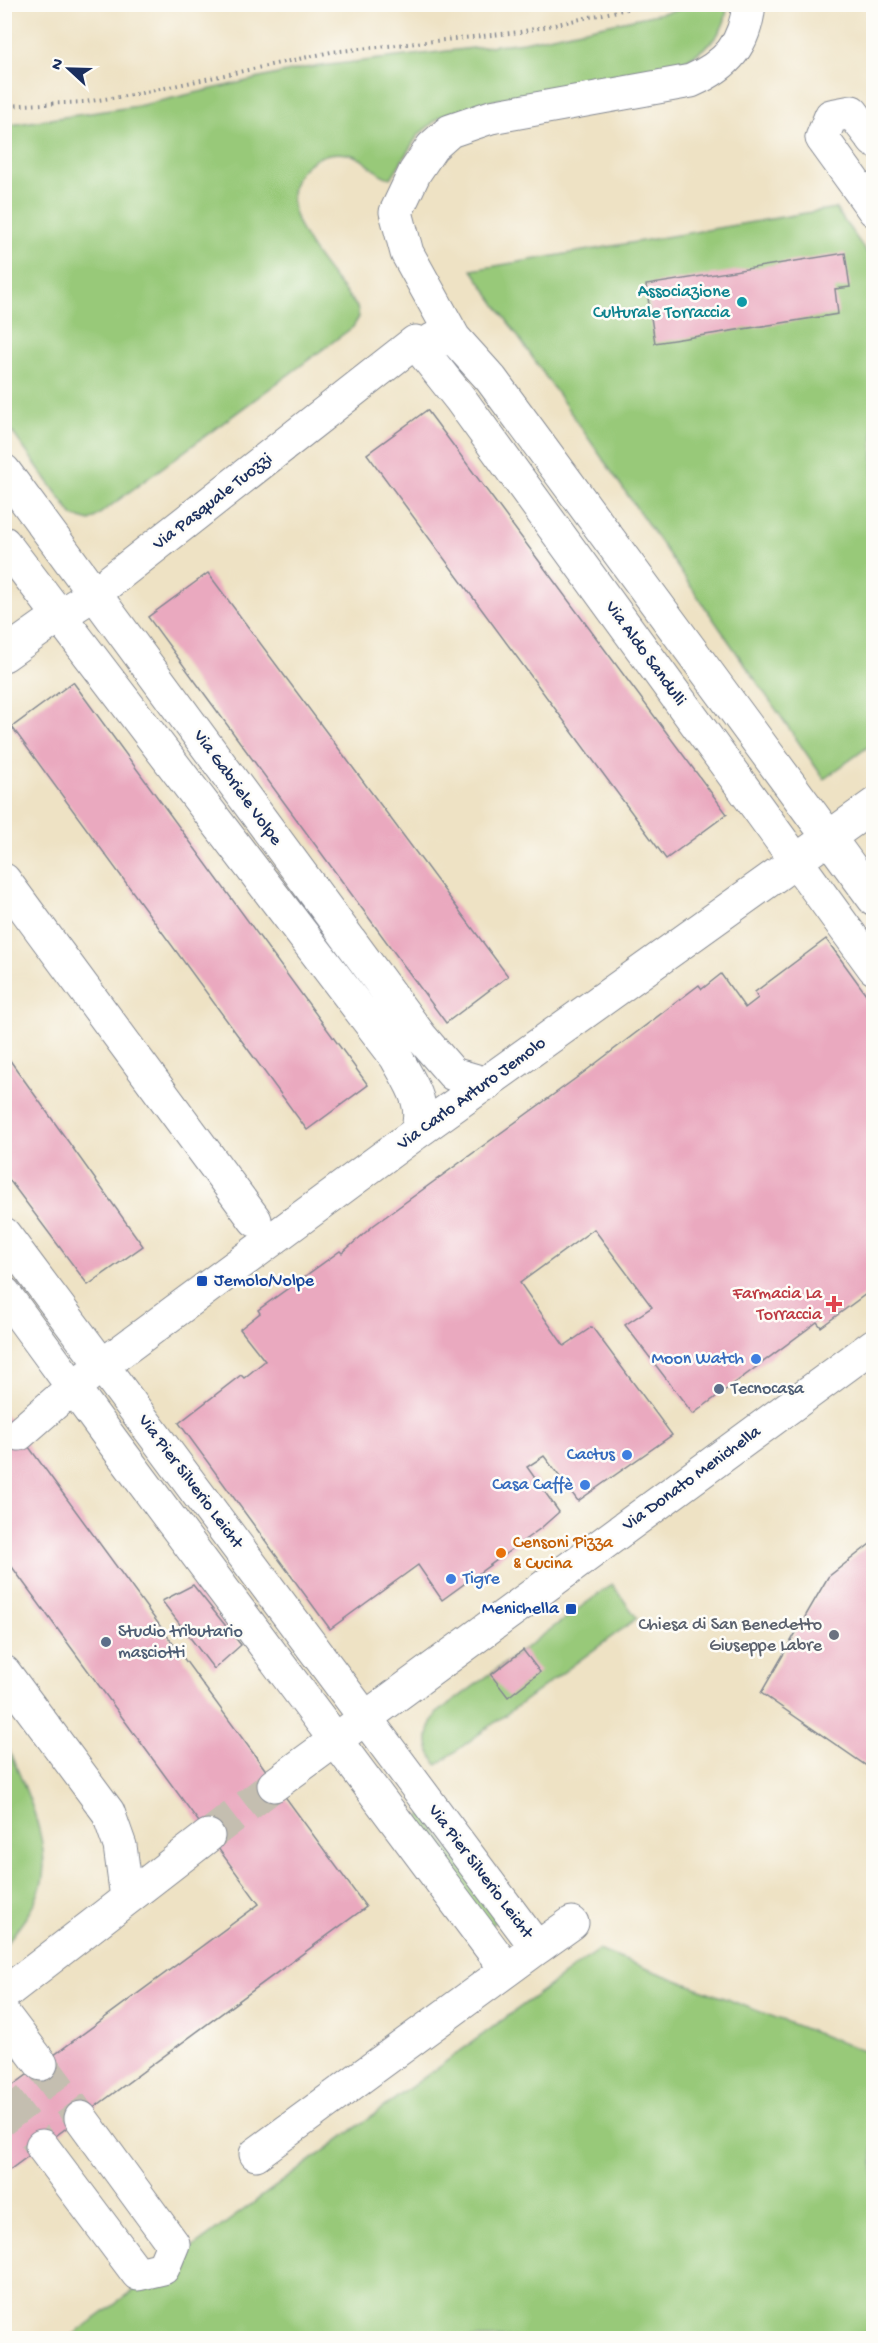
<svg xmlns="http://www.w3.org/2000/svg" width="878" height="2343" font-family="'Gochi Hand',sans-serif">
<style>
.green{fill:#98c979;stroke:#5a7c6c;stroke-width:1.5}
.building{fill:#eaa9bf}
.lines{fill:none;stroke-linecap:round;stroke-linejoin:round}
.minor-tunnel{stroke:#c4beb0;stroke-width:33;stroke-dasharray:33 16;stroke-linecap:butt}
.minor-casing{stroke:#848891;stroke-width:35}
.path{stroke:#848891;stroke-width:4;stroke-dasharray:1.5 4.5;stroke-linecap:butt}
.minor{stroke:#fff;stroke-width:33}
.culture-dot{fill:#0f9aa8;stroke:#fdfcf7;stroke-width:2}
.transit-dot{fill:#1a4fb4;stroke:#fdfcf7;stroke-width:2}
.health-dot{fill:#e0444e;stroke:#fdfcf7;stroke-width:2}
.shop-dot{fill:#3f7fe0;stroke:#fdfcf7;stroke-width:2}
.service-dot{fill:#5c6f8a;stroke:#fdfcf7;stroke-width:2}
.food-dot{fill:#e8710a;stroke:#fdfcf7;stroke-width:2}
.worship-dot{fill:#6b7280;stroke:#fdfcf7;stroke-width:2}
.labels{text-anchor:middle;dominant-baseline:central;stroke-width:5;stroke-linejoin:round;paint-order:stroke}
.culture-label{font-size:18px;fill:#0d838f;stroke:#fdfcf7;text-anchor:end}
.street-label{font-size:18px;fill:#1b2f5e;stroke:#fdfcf7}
.transit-label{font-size:18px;fill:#164399;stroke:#fdfcf7;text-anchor:start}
.health-label{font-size:18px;fill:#be3a42;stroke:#fdfcf7;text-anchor:end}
.shop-label{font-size:18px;fill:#366cbe;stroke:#fdfcf7;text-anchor:end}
.service-label{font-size:18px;fill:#4e5e75;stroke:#fdfcf7;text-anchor:start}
.food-label{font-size:18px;fill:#c56008;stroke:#fdfcf7;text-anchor:start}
.worship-label{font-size:18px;fill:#5b616d;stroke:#fdfcf7;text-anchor:end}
</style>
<rect width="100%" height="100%" fill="#fdfcf7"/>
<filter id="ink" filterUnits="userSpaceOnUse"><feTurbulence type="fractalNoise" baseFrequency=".0167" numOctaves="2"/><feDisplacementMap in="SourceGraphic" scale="12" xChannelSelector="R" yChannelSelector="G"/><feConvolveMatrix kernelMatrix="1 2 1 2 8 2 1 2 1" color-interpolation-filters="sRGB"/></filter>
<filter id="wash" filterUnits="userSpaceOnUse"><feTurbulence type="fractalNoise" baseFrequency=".008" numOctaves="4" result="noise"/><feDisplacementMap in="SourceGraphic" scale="24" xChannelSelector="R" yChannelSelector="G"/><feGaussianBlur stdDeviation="1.35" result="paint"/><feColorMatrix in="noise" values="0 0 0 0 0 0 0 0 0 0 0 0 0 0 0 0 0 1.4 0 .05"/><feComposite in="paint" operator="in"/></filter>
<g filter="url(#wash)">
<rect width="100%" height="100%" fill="#eee2c4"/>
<!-- green -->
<path class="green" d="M 700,5 L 727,5 C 727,35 704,51 679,64 L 477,104 L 440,117 L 418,135 L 391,178 C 374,175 366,157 348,154 C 330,151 314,157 302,170 C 267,209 333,275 357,307 L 359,317 L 353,327 L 90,521 L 73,516 L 5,422 L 4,126 L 138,106 L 304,68 L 524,42 Z
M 835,208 L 873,261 L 873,743 L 824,779 L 472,270 Z
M 612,1584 L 637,1618 L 437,1765 C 424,1746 426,1733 436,1714 Z
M 4,1740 C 21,1777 52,1841 42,1882 C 36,1907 20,1926 5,1945 Z
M 423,1814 L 500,1918 L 488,1927 L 410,1823 Z
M 598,1950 L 871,2054 L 873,2052 L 873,2338 L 69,2338 Z"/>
<g id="blocks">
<!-- building -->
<path class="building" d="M 845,253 L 850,287 L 835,289 L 838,314 L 655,343 L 646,285 Z
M 427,410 L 727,814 L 666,859 L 367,454 Z
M 208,573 L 508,976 L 446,1023 L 148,617 Z
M 73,682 L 368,1085 L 307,1130 L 12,727 Z
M 826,939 L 874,1005 L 874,1288 L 821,1327 L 817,1322 L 693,1414 L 625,1325 L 652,1307 L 594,1229 L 520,1283 L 564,1346 L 592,1327 L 672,1435 L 578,1501 L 544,1456 L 527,1467 L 559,1512 L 541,1528 L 442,1600 L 418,1565 L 330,1629 L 179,1423 L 241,1375 L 244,1378 L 265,1361 L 240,1329 L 260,1313 L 258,1310 L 340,1251 L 342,1253 L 374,1225 L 579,1076 L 699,985 L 702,989 L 721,974 L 745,1008 L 758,998 L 755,992 Z
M 4,1052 L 143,1246 L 88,1285 L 4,1173 Z
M 4,1413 L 366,1907 L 4,2174 L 4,2092 L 259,1904 L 4,1556 Z
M 874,1541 L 874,1771 L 761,1693 L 828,1577 Z
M 193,1585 L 241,1645 L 214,1669 L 162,1601 Z
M 523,1650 L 540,1672 L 508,1697 L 491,1675 Z"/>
</g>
</g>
<g filter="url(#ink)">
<use href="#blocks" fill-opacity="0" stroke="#848891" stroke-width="1.5"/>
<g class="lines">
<!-- minor-tunnel -->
<path class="minor-tunnel" d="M 208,1836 L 274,1785
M 41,2064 L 81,2118
M 4,2097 L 42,2146"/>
<!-- minor casing -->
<g class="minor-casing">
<path id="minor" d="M 874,141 L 852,112 L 831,116 L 822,138 L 874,210
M 454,338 L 491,379 L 874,899
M 432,340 L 454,338 L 407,253 L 396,212 L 415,172 L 432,147 L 450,131 L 491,117 L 691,81 C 727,65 745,45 749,4
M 415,342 L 461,400 L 874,968
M 4,471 L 421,1037 L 453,1074 L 487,1084
M 4,543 L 396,1057 C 409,1081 428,1105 416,1133
M 4,655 L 59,616 L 94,594 L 415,342
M 4,880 L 255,1220
M 4,1234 L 537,1948 L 507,1970 L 113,1442 L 4,1293
M 19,1434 L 73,1387 L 416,1133 L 874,805
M 4,1672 L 108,1812 L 120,1846 L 127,1898
M 274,1785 L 874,1345
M 537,1948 L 572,1923
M 4,1994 L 208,1836
M 4,2015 L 41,2064
M 42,2146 L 138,2274 L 163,2268 L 173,2244 L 81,2118
M 256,2154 L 507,1970"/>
</g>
<!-- path -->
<path class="path" d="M 4,106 L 84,102 L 132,95 L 331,52 L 520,32 L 650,4"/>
<!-- minor -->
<use href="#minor" class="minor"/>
</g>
</g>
<!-- markers -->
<circle class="culture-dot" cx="742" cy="302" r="6"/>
<g class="transit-dot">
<rect x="196" y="1275" width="12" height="12" rx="3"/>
<rect x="565" y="1603" width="12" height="12" rx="3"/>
</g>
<path class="health-dot" d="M831 1295h6v6h6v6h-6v6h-6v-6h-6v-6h6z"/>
<g class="shop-dot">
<circle cx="756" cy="1359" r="6"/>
<circle cx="627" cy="1455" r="6"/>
<circle cx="585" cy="1485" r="6"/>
<circle cx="451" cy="1579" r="6"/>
</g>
<g class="service-dot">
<circle cx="719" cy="1389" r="6"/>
<circle cx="106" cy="1642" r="6"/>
</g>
<circle class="food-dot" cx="501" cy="1553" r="6"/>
<circle class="worship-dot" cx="834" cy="1635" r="6"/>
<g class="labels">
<!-- culture labels -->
<g class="culture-label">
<text x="730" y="292">Associazione<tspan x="730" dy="21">Culturale Torraccia</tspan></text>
</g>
<!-- street labels -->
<g class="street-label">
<text transform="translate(213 502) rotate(-38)">Via Pasquale Tuozzi</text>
<text transform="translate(645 654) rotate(54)">Via Aldo Sandulli</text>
<text transform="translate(237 788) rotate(54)">Via Gabriele Volpe</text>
<text transform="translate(472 1094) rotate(-36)">Via Carlo Arturo Jemolo</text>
<text transform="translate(692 1479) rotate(-36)">Via Donato Menichella</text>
<text transform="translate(190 1482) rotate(53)">Via Pier Silverio Leicht</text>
<text transform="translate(480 1872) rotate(53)">Via Pier Silverio Leicht</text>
</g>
<!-- transit labels -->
<g class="transit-label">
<text x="214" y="1281">Jemolo/Volpe</text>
<text x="559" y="1609" text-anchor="end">Menichella</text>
</g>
<!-- health labels -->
<g class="health-label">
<text x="822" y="1294">Farmacia La<tspan x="822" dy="21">Torraccia</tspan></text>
</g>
<!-- shop labels -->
<g class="shop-label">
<text x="744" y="1359">Moon Watch</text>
<text x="615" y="1455">Cactus</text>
<text x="573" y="1485">Casa Caffè</text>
<text x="463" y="1579" text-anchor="start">Tigre</text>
</g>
<!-- service labels -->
<g class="service-label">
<text x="731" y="1389">Tecnocasa</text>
<text x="118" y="1632">Studio tributario<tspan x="118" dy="21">masciotti</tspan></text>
</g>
<!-- food labels -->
<g class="food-label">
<text x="513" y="1543">Censoni Pizza<tspan x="513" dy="21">&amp; Cucina</tspan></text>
</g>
<!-- worship labels -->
<g class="worship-label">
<text x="822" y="1625">Chiesa di San Benedetto<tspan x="822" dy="21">Giuseppe Labre</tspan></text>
</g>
</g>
<!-- margin -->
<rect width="878" height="2343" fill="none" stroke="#fdfcf7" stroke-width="24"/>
<!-- north arrow -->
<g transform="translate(69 69) rotate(292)" stroke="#fdfcf7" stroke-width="4.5" paint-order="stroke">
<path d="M0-4.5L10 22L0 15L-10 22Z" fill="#1b2f5e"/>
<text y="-9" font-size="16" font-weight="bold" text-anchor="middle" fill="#1b2f5e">N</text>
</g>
</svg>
